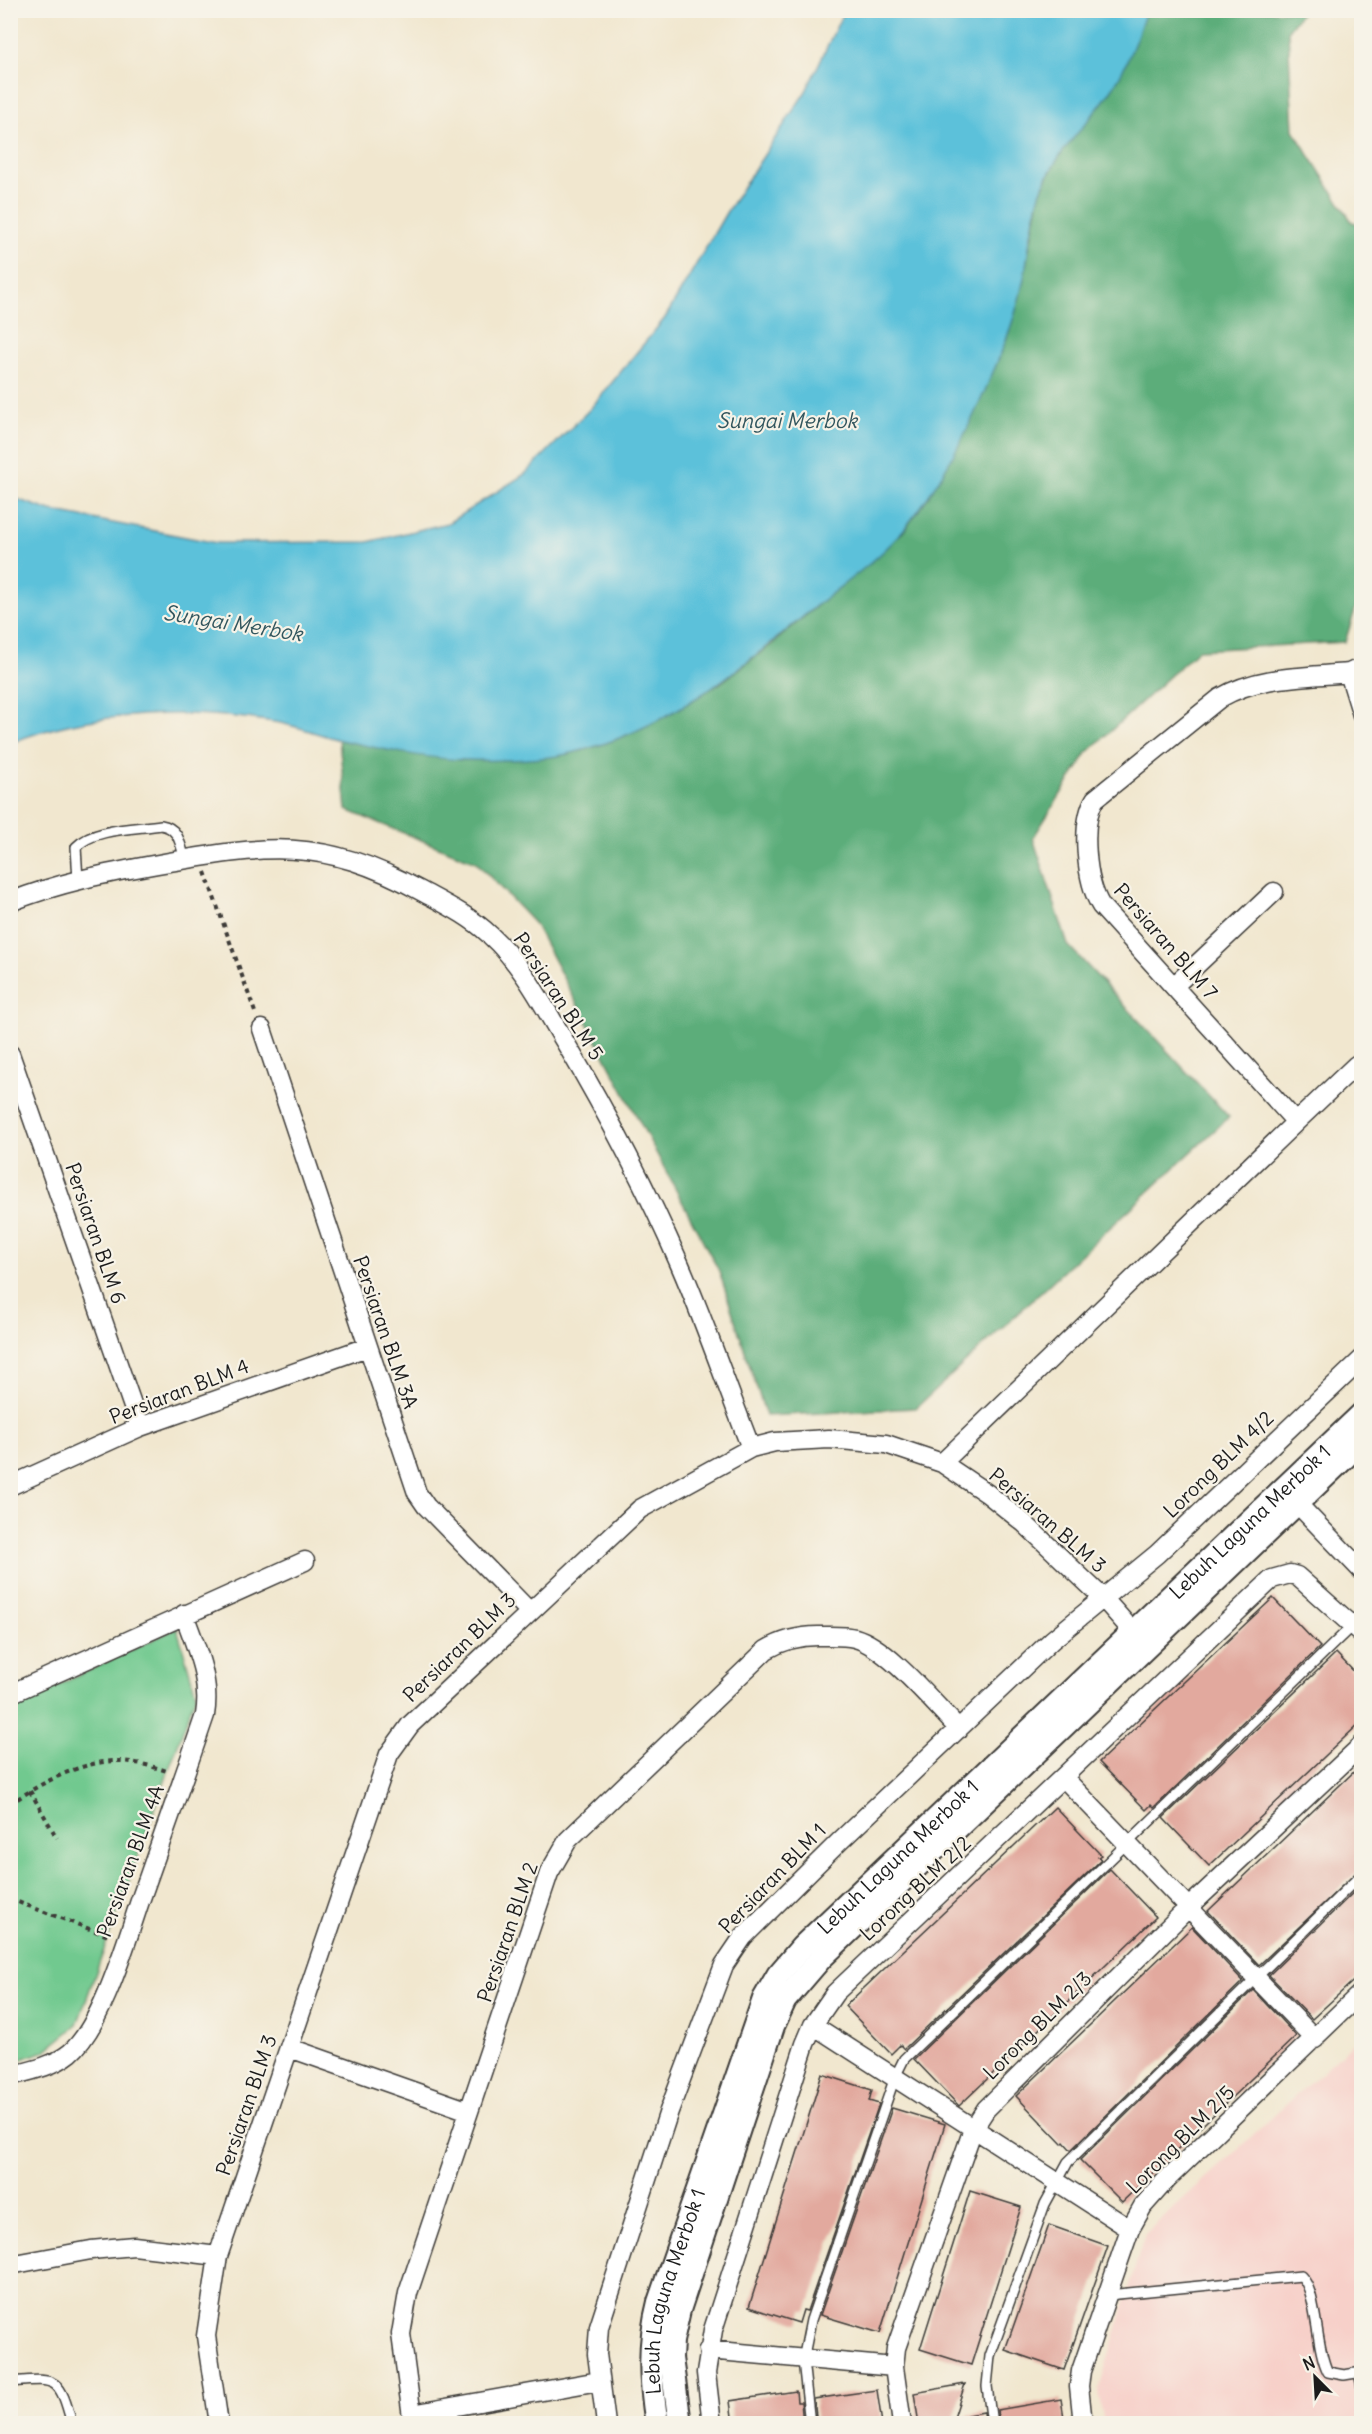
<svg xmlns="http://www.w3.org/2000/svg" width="1372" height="2434" font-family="Delius,sans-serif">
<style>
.built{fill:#f7d0c9}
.green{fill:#71c98f;stroke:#467256;stroke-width:1.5}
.forest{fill:#5cad7a;stroke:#3c644b;stroke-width:1.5}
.water{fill:#5cc1da;stroke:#3c6e7b;stroke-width:1.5}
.building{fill:#e2a99e}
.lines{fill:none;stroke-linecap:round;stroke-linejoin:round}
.service-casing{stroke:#3c3a37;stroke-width:12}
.minor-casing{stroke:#3c3a37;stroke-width:21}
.tertiary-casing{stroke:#3c3a37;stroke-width:26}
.path{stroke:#3c3a37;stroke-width:4;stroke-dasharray:4.5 4.5;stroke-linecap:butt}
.service{stroke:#fff;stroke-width:9}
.minor{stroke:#fff;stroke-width:18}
.tertiary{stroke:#fff;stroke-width:22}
.labels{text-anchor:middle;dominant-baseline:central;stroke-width:4.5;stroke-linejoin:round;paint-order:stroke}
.street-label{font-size:20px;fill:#1c1c1c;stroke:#f7f3e8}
.water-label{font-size:21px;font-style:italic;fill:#32565e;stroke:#f7f3e8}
</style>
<rect width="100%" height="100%" fill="#f7f3e8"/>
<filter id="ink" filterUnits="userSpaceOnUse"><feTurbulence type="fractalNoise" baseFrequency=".0167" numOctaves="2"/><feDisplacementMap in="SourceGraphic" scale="12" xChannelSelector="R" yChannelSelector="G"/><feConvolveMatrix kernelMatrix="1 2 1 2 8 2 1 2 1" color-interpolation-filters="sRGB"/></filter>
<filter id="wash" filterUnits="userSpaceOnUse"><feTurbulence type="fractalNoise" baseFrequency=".008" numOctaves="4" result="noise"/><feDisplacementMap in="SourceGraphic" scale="24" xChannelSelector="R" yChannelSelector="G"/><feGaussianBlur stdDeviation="1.35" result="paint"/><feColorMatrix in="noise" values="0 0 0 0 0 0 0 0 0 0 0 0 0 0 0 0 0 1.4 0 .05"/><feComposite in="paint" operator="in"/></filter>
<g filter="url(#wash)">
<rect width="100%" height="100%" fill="#f1e7cf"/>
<!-- built -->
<path class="built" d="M 1361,2036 L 1361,2423 L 1104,2423 L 1098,2392 L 1145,2234 Z"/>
<!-- green -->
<path class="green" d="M 177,1628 L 196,1694 L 77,2025 L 45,2051 L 11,2063 L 11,1708 Z"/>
<!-- forest -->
<path class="forest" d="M 1146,11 L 1303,11 L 1288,30 L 1293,130 L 1352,222 L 1361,224 L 1362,588 L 1345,642 L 1198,650 L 1087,753 L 1033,838 L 1068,945 L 1229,1117 L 916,1408 L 766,1416 L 719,1271 L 534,923 L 476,862 L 346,810 L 339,740 L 412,754 L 463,760 L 515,759 L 569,754 L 667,714 L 719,684 L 771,645 L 903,532 L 928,497 L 969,423 L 1002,351 L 1022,286 L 1040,193 L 1059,155 L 1116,82 Z"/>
<!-- water -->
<path class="water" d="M 844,11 L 1146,11 C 1138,35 1129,61 1116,83 C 1093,121 1057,148 1041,191 C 1031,220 1029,254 1023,283 C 1016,316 1004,348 990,379 C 969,429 939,486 905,528 C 880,560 842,584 811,610 C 741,669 664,732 572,753 C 539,761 498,761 463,760 C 422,758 380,749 340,740 C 320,735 300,727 280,723 C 198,708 87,710 11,743 L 11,497 L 51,511 L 217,543 L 368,542 L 448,523 L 525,474 L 591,408 L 665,318 L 726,213 L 806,91 Z"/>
<g id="blocks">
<!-- building -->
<path class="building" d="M 1273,1598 L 1320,1647 L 1154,1808 L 1151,1805 L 1146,1810 L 1099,1762 Z
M 1336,1653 L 1362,1680 L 1362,1721 L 1209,1866 L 1163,1818 Z
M 1362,1764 L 1362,1867 L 1259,1965 L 1208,1911 Z
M 1055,1807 L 1101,1855 L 1098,1857 L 1101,1860 L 904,2049 L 900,2045 L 891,2054 L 845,2006 Z
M 1110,1869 L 1156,1917 L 959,2106 L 914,2059 Z
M 1362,1884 L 1362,1973 L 1312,2019 L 1269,1975 Z
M 1192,1927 L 1243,1981 L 1071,2150 L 1064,2142 L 1062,2144 L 1016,2096 Z
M 1253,1990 L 1296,2036 L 1122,2202 L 1080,2160 Z
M 822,2074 L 872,2090 L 869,2101 L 879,2104 L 807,2311 L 803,2310 L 799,2323 L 749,2307 Z
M 892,2108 L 945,2124 L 880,2333 L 820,2315 Z
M 970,2191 L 1021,2207 L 971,2365 L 920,2349 Z
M 1049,2225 L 1108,2246 L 1064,2370 L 1005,2350 Z
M 965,2384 L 952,2424 L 919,2424 L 914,2393 Z
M 877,2390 L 882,2424 L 817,2424 L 814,2399 Z
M 796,2391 L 797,2402 L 801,2402 L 803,2424 L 733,2424 L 730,2401 Z
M 1061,2399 L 1065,2424 L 999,2424 L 997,2410 Z
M 984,2412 L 985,2424 L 968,2424 L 967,2415 Z"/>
</g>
</g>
<g filter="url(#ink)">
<use href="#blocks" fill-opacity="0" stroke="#3c3a37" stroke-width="1.5"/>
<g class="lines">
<!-- service casing -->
<g class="service-casing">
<path id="service" d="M 78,880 L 76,847 C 94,828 136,829 161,825 C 179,828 180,843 185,860
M 1108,2295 L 1301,2276 C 1318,2292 1315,2348 1328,2372 L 1344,2375 L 1362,2372
M 1359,2372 L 1362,2388
M 10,2382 C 57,2378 59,2376 72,2424
M 810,2424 L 803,2360 L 811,2320 L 895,2077 L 904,2059 L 1353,1625
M 992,2424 L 987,2386 L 990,2356 L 1045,2204 L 1068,2162 L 1362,1874"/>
</g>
<!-- minor casing -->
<g class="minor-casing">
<path id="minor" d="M 1349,673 L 1362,715
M 10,902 C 58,883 107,873 158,864 C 266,845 321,836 421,891 C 445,904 470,916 490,935 C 522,964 543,1005 565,1042 C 607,1113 647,1189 680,1265 C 706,1325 727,1387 751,1448
M 1174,986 L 1274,892
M 262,1029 L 417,1493 L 426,1506 L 529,1611
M 10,1054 L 140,1427
M 1296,1122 L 1356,1065
M 942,1463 L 1296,1122 L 1101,906 C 1086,882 1080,823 1095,799 L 1220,698 C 1259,675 1306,677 1349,673 L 1362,667
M 10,1486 L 140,1427 L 367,1347
M 1289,1495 L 1362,1571
M 10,1694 L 305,1561
M 1064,1778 L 1315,2039
M 813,2025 L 1130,2229
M 290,2048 L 469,2111
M 10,2076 C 30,2071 54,2066 70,2053 C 102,2026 126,1942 140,1901 C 162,1839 184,1777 205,1715 C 211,1679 196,1648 184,1614
M 10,2265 L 91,2250 L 134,2246 L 218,2256
M 708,2350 L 894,2367
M 412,2414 L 599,2381
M 219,2424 L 206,2336 L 218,2256 L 389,1754 L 410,1725 L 640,1509 L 751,1448 L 775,1442 L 829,1439 L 886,1444 L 942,1463 L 988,1494 L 1024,1523 L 1103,1598 L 1142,1642
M 413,2424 L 401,2334 L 408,2293 L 549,1873 L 568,1840 L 766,1650 C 783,1640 799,1636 818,1636 C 830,1636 844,1635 855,1638 C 888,1647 934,1704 959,1729
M 606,2424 L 597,2354 L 599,2327 L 669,2111 L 724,1965 L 743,1937 L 840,1841 L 1052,1640 L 1157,1554 L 1362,1359
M 712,2424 L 706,2373 L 713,2330 L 805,2044 L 813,2025 L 835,1993 L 1272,1579 L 1290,1574 L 1297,1576 L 1362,1634
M 902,2424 L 894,2367 L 896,2348 L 973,2129 L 986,2109 L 1188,1908 L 1362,1745
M 1083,2424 L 1079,2386 L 1081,2371 L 1130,2229 L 1143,2206 L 1167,2179 L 1362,1992"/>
</g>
<!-- tertiary casing -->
<g class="tertiary-casing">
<g id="tertiary">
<path id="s1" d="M 657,2424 C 650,2381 648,2344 659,2302 L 764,1999 L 778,1975 L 802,1947 L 1362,1414"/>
<path d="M 680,2424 L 671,2358 L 672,2341 L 679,2310 L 773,2026 L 785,2000 L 821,1958 L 1362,1441"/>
</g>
</g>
<!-- path -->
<path class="path" d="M 205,872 L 256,1015
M 30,1791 L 57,1838
M 10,1804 C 39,1784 81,1761 117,1761 C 134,1761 151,1766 167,1771
M 10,1899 L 111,1937"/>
<!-- service -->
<use href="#service" class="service"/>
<!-- minor -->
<use href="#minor" class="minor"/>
<!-- tertiary -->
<use href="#tertiary" class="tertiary"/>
</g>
</g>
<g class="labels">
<!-- street labels -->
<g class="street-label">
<text transform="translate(1166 941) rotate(49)">Persiaran BLM 7</text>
<text transform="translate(559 996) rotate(57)">Persiaran BLM 5</text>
<text transform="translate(96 1233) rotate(71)">Persiaran BLM 6</text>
<text transform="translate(386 1332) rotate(71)">Persiaran BLM 3A</text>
<text transform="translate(179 1391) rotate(-21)">Persiaran BLM 4</text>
<text transform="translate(1218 1464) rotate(-44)">Lorong BLM 4/2</text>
<text transform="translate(1048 1520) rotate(41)">Persiaran BLM 3</text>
<text stroke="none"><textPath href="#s1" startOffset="1126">Lebuh Laguna Merbok 1</textPath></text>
<text transform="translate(459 1647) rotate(-44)">Persiaran BLM 3</text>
<text stroke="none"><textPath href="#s1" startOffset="640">Lebuh Laguna Merbok 1</textPath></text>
<text transform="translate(130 1861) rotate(-70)">Persiaran BLM 4A</text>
<text transform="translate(772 1878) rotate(-46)">Persiaran BLM 1</text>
<text transform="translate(915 1888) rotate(-43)">Lorong BLM 2/2</text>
<text transform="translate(507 1932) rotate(-71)">Persiaran BLM 2</text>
<text transform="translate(1037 2025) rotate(-45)">Lorong BLM 2/3</text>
<text transform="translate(246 2105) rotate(-71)">Persiaran BLM 3</text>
<text transform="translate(1180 2139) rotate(-45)">Lorong BLM 2/5</text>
<text stroke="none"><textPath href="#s1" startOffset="136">Lebuh Laguna Merbok 1</textPath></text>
</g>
<!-- water labels -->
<g class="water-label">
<text x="787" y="420">Sungai Merbok</text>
<text transform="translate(233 623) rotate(9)">Sungai Merbok</text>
</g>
</g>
<!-- margin -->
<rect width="1372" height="2434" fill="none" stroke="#f7f3e8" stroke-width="36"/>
<!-- north arrow -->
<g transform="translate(1315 2377) rotate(336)" stroke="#f7f3e8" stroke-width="4.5" paint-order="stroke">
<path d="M0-4.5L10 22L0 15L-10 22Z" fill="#1c1c1c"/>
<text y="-9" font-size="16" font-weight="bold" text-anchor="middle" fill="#1c1c1c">N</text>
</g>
</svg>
